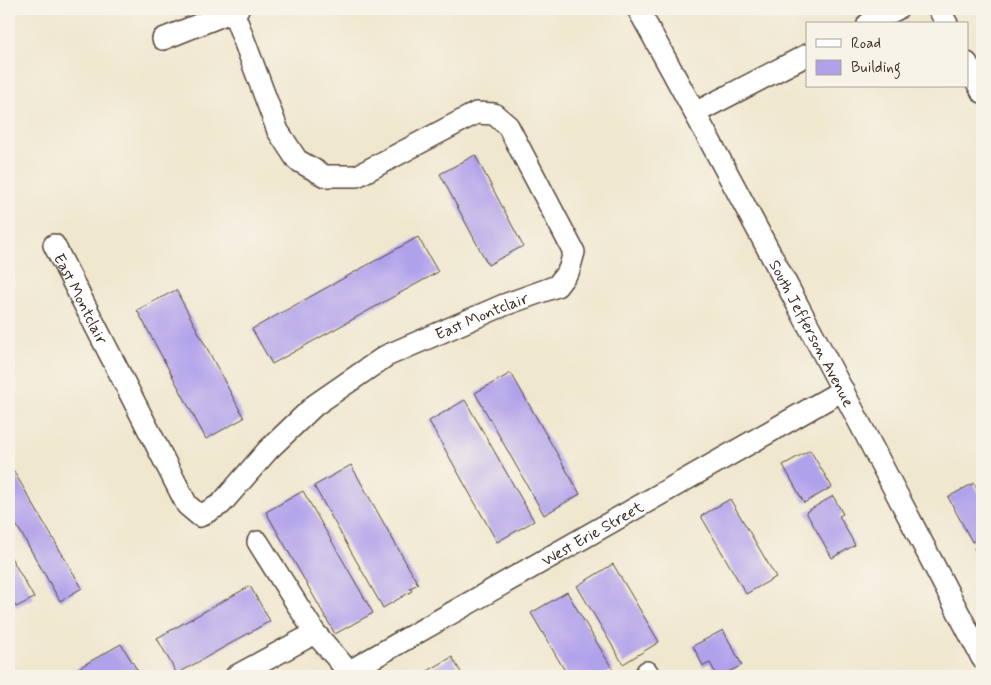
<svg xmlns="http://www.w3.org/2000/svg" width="991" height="685" font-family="Mynerve,sans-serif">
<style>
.building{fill:#b0a1eb}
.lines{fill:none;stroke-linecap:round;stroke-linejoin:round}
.minor-casing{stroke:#564639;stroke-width:24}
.minor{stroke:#fff;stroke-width:21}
.labels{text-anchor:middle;stroke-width:4;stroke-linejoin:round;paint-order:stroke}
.street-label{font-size:16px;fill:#3b2a1e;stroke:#f7f3e8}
</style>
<rect width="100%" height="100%" fill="#f7f3e8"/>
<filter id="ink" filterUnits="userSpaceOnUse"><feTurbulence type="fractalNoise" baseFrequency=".02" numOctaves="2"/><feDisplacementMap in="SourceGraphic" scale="10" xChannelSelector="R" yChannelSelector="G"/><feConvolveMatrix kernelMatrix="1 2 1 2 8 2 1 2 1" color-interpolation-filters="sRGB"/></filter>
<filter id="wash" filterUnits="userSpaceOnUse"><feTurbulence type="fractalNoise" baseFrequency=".0096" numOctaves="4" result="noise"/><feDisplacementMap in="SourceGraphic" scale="20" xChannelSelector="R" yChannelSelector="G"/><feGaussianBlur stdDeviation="1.12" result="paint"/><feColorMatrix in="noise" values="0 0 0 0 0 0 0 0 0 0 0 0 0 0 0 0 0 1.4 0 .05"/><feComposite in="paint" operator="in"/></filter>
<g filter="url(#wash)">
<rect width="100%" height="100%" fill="#f0e7cf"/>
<g id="blocks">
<path class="building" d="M475,155L523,246L488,265L440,174Z
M418,237L438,272L272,364L252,329Z
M176,290L244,418L206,439L137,310Z
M511,373L580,494L544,515L475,393Z
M465,400L534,521L497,542L429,421Z
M810,450L832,487L804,503L783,465Z
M9,463L82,588L60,601L9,512Z
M351,465L418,584L410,588L412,591L383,608L314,486Z
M974,483L982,499V536L972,542L948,497Z
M303,491L373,613L335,634L266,512Z
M833,496L843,514L839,516L855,545L832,558L806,512Z
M730,499L776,577L746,594L701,516Z
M982,543V563L974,548Z
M9,554L34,598L16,607L9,594Z
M613,564L659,642L623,664L577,586Z
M250,586L270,621L177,674L157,638Z
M567,592L613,670L602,676H578L576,673L568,676L531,613Z
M723,630L742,665L721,676H717L710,663L703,666L693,646Z
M121,644L141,676H67L66,675Z
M452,657L463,676H419Z"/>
</g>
</g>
<g filter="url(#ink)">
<use href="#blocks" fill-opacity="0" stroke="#564639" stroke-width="1"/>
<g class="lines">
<defs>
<g id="minor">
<path id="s1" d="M638,9C756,223 869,440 982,658"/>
<path d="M939,9L947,24"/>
<path d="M868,24L897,9"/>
<path d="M163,39L238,9"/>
<path d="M967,63L982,92"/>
<path d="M695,113L807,55"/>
<path id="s2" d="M54,245L187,505L200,516L221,504L268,450L315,405L386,356L504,305L557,286L569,270L574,252L508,126L494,114L476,113L357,176H325L297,160L278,131L233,11"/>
<path d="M258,542L315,633L349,672L351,676"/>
<path d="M647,672L649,676"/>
<path d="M236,676L315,633"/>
<path id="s3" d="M341,676L843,390"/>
</g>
</defs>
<use href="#minor" class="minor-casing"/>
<use href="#minor" class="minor"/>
</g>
</g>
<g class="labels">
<g class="street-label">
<text dy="6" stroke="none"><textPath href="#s2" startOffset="60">East Montclair</textPath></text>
<text dy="6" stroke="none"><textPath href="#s2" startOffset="660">East Montclair</textPath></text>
<text dy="6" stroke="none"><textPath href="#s1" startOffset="368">South Jefferson Avenue</textPath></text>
<text dy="6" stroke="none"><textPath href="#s3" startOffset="289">West Erie Street</textPath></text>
</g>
</g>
<rect width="991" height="685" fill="none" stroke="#f7f3e8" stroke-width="30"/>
<rect x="806" y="22" width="162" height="65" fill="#f7f3e8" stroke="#aca397"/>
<rect x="816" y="39" width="25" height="8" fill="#ffffff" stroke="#aca397"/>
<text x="851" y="48" font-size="15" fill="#3b2a1e">Road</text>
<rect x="816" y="60" width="25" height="15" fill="#b0a1eb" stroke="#aca397"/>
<text x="851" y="72" font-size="15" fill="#3b2a1e">Building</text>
</svg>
